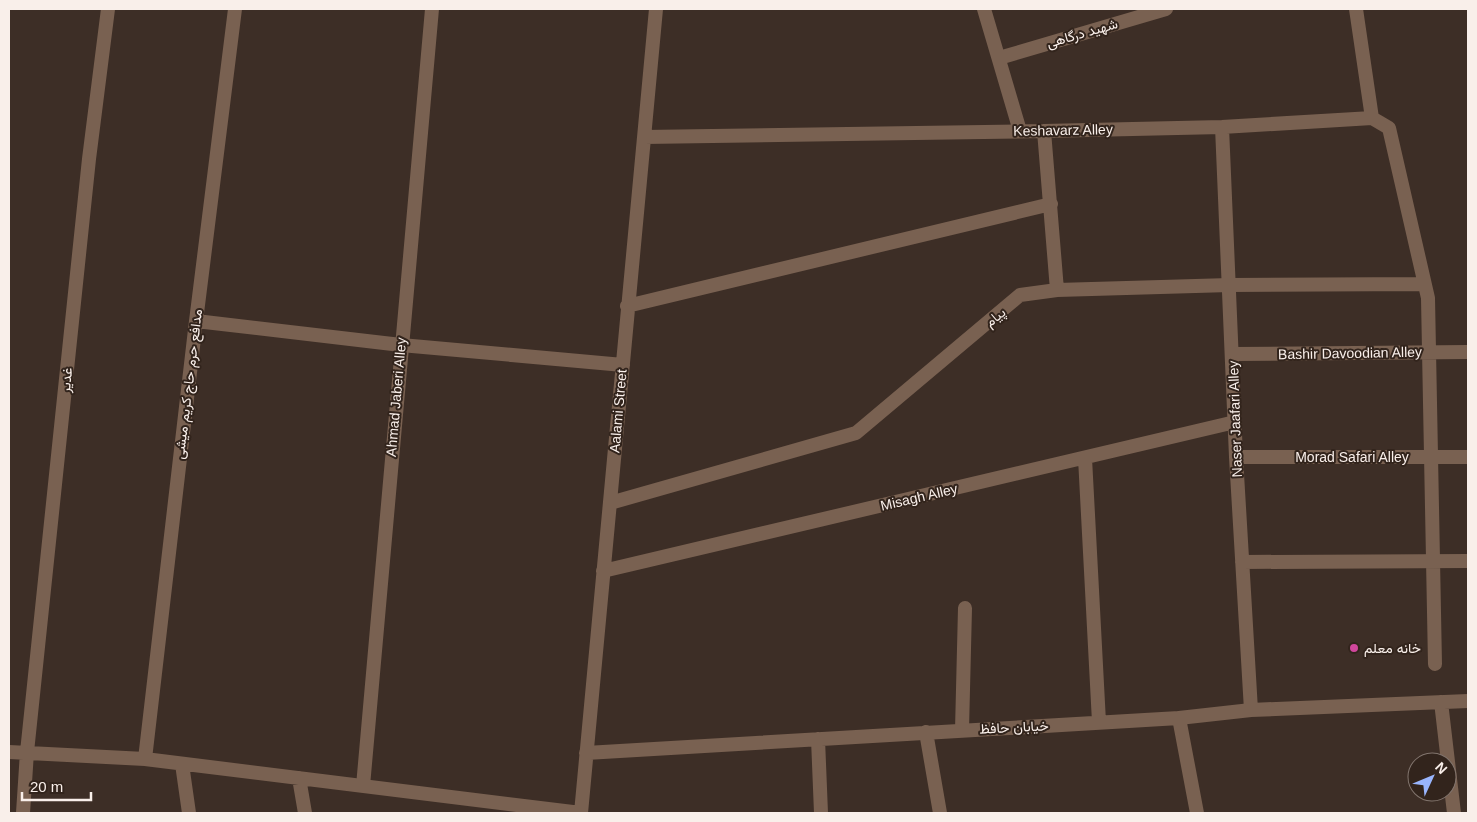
<svg xmlns="http://www.w3.org/2000/svg" width="1477" height="822" font-family="Helvetica,Vazirmatn,sans-serif">
<style>
.lines{fill:none;stroke-linecap:round;stroke-linejoin:round}
.minor{stroke:#796151;stroke-width:14}
.hotel-dot{fill:#d1479c;stroke:#32241c;stroke-width:2}
.labels{text-anchor:middle;stroke-width:4;stroke-linejoin:round;paint-order:stroke}
.street-label{font-size:14px;fill:#f9efea;stroke:#32241c}
.poi-label{font-size:14px;fill:#f9efea;stroke:#32241c;text-anchor:start}
</style>
<rect width="100%" height="100%" fill="#3d2e26"/>
<g class="lines">
<path class="minor" d="M984,9L1020,131
M999,58L1166,9
M1372,118L1389,128L1428,298L1435,664
M1222,127L1236,457L1251,710
M1044,131L1057,290
M644,137L1044,131L1222,127L1372,118L1356,9
M627,306L1051,204
M196,321L401,345L623,365
M1233,354L1468,352
M1236,457H1468
M1085,458L1099,722
M610,503L856,433L1020,295L1057,290L1230,285L1424,284
M1242,562L1468,561
M603,571L1235,422
M1441,702L1454,813
M1179,718L1197,813
M962,730L965,608
M926,732L940,813
M818,739L821,813
M9,752L145,759L581,813
M586,753L1179,718L1251,710L1468,701
M145,759L196,321L235,9
M182,764L189,813
M299,778L305,813
M363,786L432,9
M23,813L27,752L89,159L108,9
M581,813L656,9"/>
</g>
<circle class="hotel-dot" cx="1354" cy="648" r="5"/>
<g class="labels">
<g class="street-label">
<text transform="translate(1082 33) rotate(-16)" y="5">شهید درگاهی</text>
<text transform="translate(1063 130) rotate(-1)" y="5">Keshavarz Alley</text>
<text transform="translate(995 317) rotate(-40)" y="5">پیام</text>
<text transform="translate(1350 353) rotate(-1)" y="5">Bashir Davoodian Alley</text>
<text transform="translate(66 380) rotate(-84)" y="5">غدیر</text>
<text transform="translate(188 384) rotate(-83)" y="5">مدافع حرم حاج کریم میشی</text>
<text transform="translate(396 397) rotate(-85)" y="5">Ahmad Jaberi Alley</text>
<text transform="translate(618 411) rotate(-85)" y="5">Aalami Street</text>
<text transform="translate(1235 419) rotate(-92)" y="5">Naser Jaafari Alley</text>
<text x="1352" y="462">Morad Safari Alley</text>
<text transform="translate(919 497) rotate(-13)" y="5">Misagh Alley</text>
<text transform="translate(1014 727) rotate(-3)" y="5">خیابان حافظ</text>
</g>
<g class="poi-label">
<text x="1364" y="653">خانه معلم</text>
</g>
</g>
<rect width="1477" height="822" fill="none" stroke="#f9efea" stroke-width="20"/>
<g transform="translate(1432 777) rotate(46)"><circle r="24" fill="#32241c" stroke="#82756e"/>
<path d="M0-4L9 19L0 12L-9 19Z" fill="#99b5fd"/>
<text y="-8" font-size="14" font-weight="bold" text-anchor="middle" fill="#f9efea">N</text>
</g>
<path d="M22 792v8h69v-8" fill="none" stroke="#f9efea" stroke-width="2.5"/>
<text x="30" y="792" font-size="15" fill="#f9efea" stroke="#32241c" stroke-width="4" paint-order="stroke">20 m</text>
</svg>
